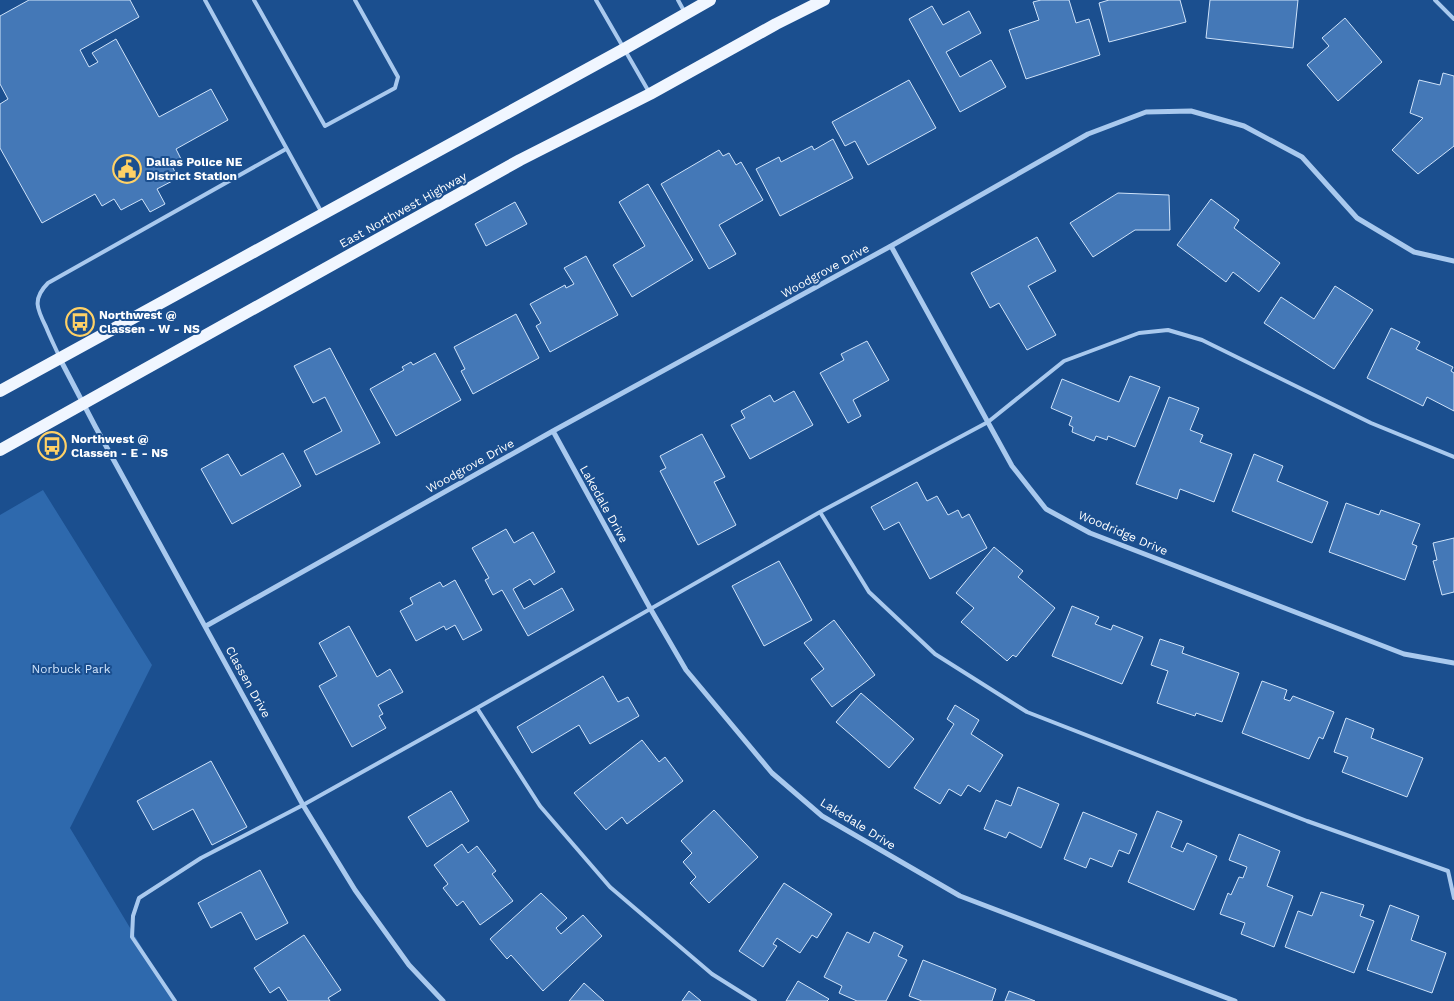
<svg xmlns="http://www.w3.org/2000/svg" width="1454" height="1001" font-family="'Work Sans',sans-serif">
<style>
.green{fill:#2e69ad}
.building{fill:#4478b7;stroke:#cfe3fa}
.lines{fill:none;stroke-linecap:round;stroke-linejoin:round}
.lane{stroke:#a9c9ee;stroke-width:4}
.street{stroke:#a9c9ee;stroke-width:5}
.primary{stroke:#f0f6ff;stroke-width:12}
.labels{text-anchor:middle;stroke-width:4;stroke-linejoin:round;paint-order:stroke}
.poi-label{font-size:12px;font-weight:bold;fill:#fff;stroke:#1b4f8f;text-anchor:start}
.street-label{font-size:12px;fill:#fff;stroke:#1b4f8f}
.park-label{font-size:12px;fill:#cfe3fa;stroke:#1b4f8f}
</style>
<rect width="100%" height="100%" fill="#1b4f8f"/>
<path class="green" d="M43,490L152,665L70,828L174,1001H0V515Z"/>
<path class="building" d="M29,0H130L139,17L80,50L89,67L98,62L92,53L116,39L159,117L211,89L228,120L176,149L182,161L172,166L178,178L157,189L165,204L150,212L142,199L121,210L114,199L102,206L95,194L42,223L0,148V104L8,99L0,84V16Z
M1041,0H1069L1076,23L1089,19L1100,55L1026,79L1009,30L1039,20L1033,2Z
M1109,0H1180L1186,22L1109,42L1099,3Z
M1210,0H1298L1293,48L1206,38Z
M932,6L943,25L969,11L981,33L946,52L960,77L991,60L1006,87L960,112L909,19Z
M1345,18L1382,62L1338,101L1307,65L1329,46L1322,38Z
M1443,73L1454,76V146L1418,174L1392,150L1423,118L1410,113L1419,80L1440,85Z
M909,80L936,128L868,165L855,141L845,146L832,122Z
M833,139L853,178L780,216L756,169L779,157L781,162L812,146L814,150Z
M719,150L723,156L729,153L736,165L741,162L763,200L719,225L736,254L709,269L661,184Z
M648,184L693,260L632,297L613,265L645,246L619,202Z
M1118,193L1169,195L1170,230H1135L1093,257L1070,223Z
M1211,199L1239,220L1234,228L1280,263L1259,292L1233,272L1226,282L1177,245Z
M515,202L527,224L486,246L475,224Z
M1037,237L1056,271L1028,286L1056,335L1027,350L999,303L990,308L971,273Z
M586,256L618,315L550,352L536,326L541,323L530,304L565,285L566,288L574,284L564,268Z
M1335,286L1373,310L1334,369L1264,323L1281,297L1314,319Z
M516,314L539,358L473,394L461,371L465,369L454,347Z
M1391,328L1420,342L1416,349L1453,367L1451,371L1454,373V411L1427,397L1423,406L1367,378Z
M867,341L889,380L853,400L861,416L848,423L820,373L844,360L841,354Z
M330,348L380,443L316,475L304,451L342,431L325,397L313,403L294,366Z
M435,353L461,400L396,436L370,389L404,370L402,367L411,362L413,365Z
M1130,376L1160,387L1135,447L1108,436L1107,440L1096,436L1094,441L1072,432L1073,427L1069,425L1072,417L1051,408L1062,379L1119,402Z
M794,391L813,425L750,459L731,425L745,418L741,411L770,395L774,402Z
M1169,397L1199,408L1190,430L1203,435L1200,442L1232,454L1214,502L1180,489L1177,499L1136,484Z
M702,434L725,477L714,482L736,525L698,545L660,471L666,468L660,456Z
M283,453L301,486L232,524L201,469L228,454L241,476Z
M1254,454L1283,466L1277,481L1328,502L1312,543L1232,511Z
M917,482L927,501L937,496L948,515L958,510L962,518L969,514L987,548L930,579L899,522L884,530L871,507Z
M1346,503L1379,515L1381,510L1420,524L1412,544L1417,546L1405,580L1329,552Z
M506,529L514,543L533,532L555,572L534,585L530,579L513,589L524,609L562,588L574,610L528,636L502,590L493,595L485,580L489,578L472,548Z
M1454,538V592L1442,595L1433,561L1437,560L1433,543Z
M994,547L1023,571L1018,577L1055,608L1016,657L1013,655L1007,661L961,622L974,608L956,593Z
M779,561L812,620L764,646L732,586Z
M455,580L482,630L463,640L455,625L446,630L444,626L416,641L400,611L413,604L410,598L440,582L443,587Z
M1072,606L1099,617L1095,624L1111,630L1113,625L1143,637L1122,684L1052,656Z
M834,620L875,675L832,707L811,679L824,669L804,643Z
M349,626L377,677L390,669L403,692L378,705L383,714L379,716L386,728L352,747L319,686L337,676L319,643Z
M1160,639L1184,647L1182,653L1239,673L1222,722L1196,713L1195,716L1157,703L1168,671L1151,665Z
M603,676L618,702L628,697L639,716L590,744L579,725L532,753L517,727Z
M1262,681L1287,690L1284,699L1290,701L1293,696L1334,712L1323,739L1319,737L1309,759L1242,733Z
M861,693L914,739L889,768L836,722Z
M955,705L979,720L971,734L1003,755L980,792L968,785L961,796L949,789L940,804L914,788L954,724L947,719Z
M1346,718L1374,729L1371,738L1423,758L1407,797L1342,772L1348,757L1334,752Z
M642,740L659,762L665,757L683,781L627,824L622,817L606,830L574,793Z
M211,761L247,827L212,845L193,809L153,830L137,801Z
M1018,787L1059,804L1041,848L1009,832L1006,838L984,829L996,800L1011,806Z
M451,791L469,821L427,847L408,817Z
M714,810L758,857L709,903L690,883L696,877L683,862L692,853L681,841Z
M1157,811L1182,821L1171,847L1183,852L1187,843L1217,856L1194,910L1128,882Z
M1083,812L1137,834L1129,854L1119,850L1112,867L1090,858L1086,868L1064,859Z
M1239,834L1280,851L1267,886L1293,896L1274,947L1241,934L1245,923L1220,914L1228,893L1231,895L1239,877L1243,878L1247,867L1229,860Z
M462,844L468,853L477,846L496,871L492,874L513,901L480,925L463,901L457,906L443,888L448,884L434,865Z
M260,870L288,923L256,940L241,912L211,928L198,903Z
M784,883L832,914L817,938L812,935L800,953L777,938L773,944L777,946L763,967L739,951Z
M1321,892L1364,905L1360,916L1374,921L1354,973L1285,947L1298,911L1312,916Z
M541,893L567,918L556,928L561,934L583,915L602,936L543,991L511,955L507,959L490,939Z
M1390,905L1419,916L1411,940L1446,953L1432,993L1367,970Z
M847,932L869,943L874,932L903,946L898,956L907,960L886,1001H857L839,993L842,986L824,977Z
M304,935L341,990L328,998L330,1001H288L279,987L270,993L254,968Z
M923,960L996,989L992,1001H922L909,996Z
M798,981L829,999L827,1001H786Z
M584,983L604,1001H569Z
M689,991L701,1001H682Z
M1009,991L1035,1001H1005Z"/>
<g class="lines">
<path class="lane" d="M205,0L322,213
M254,0L325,126L395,88L398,77L355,0
M596,0L649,92
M678,0L684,11
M1435,0L1454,19
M59,356C55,347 50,337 46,327C37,309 32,299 48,283L286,149
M820,512L869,592L935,654L1027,712L1307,821L1448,871L1454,898
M477,708L540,806L610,887L712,974L755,1001
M175,1001L132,937L133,916L139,898L201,858L303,805L477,708L820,512L988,422L1064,361L1139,333L1168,330L1202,340L1371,423L1454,457"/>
<path class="street" d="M891,246L1012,466L1046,509L1090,533L1404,654L1454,663
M60,359L95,426L303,805L355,890L409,965L443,1001
M553,431L650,608L686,670L772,773L822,816L960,896L1235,1001
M206,626L553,431L891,246L1088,134L1146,112L1191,111L1244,126L1302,157L1357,218L1414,252L1454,261"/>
<path class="primary" d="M0,391L624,49L710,0
M0,450L520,160L650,94L776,24L824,0"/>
</g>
<defs>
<symbol id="civic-ring" viewBox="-11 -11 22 22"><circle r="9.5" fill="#1b4f8f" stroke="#ffd166" stroke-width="1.5"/><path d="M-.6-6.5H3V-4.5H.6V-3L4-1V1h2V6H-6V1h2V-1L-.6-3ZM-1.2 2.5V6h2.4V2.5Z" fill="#ffd166"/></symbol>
<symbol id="bus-ring" viewBox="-11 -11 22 22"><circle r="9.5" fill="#1b4f8f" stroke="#ffd166" stroke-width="1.5"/><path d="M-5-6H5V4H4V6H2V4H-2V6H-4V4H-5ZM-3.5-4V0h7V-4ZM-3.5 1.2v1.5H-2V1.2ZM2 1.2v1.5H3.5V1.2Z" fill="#ffd166"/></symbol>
</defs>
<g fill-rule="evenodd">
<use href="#civic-ring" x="111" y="153" width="32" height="32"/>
<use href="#bus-ring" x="64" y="306" width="32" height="32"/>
<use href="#bus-ring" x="36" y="430" width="32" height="32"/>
</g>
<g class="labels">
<g class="poi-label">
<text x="146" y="166">Dallas Police NE<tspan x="146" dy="14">District Station</tspan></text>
<text x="99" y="319">Northwest @<tspan x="99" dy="14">Classen - W - NS</tspan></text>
<text x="71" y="443">Northwest @<tspan x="71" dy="14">Classen - E - NS</tspan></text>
</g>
<g class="street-label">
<text transform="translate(403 210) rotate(-29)" y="4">East Northwest Highway</text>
<text transform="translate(825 271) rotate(-29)" y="4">Woodgrove Drive</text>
<text transform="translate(470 466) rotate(-29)" y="4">Woodgrove Drive</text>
<text transform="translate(604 504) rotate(61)" y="4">Lakedale Drive</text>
<text transform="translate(1123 533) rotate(23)" y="4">Woodridge Drive</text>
<text transform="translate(248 682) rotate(61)" y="4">Classen Drive</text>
<text transform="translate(858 824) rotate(32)" y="4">Lakedale Drive</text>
</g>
<g class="park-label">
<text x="71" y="673">Norbuck Park</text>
</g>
</g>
</svg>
